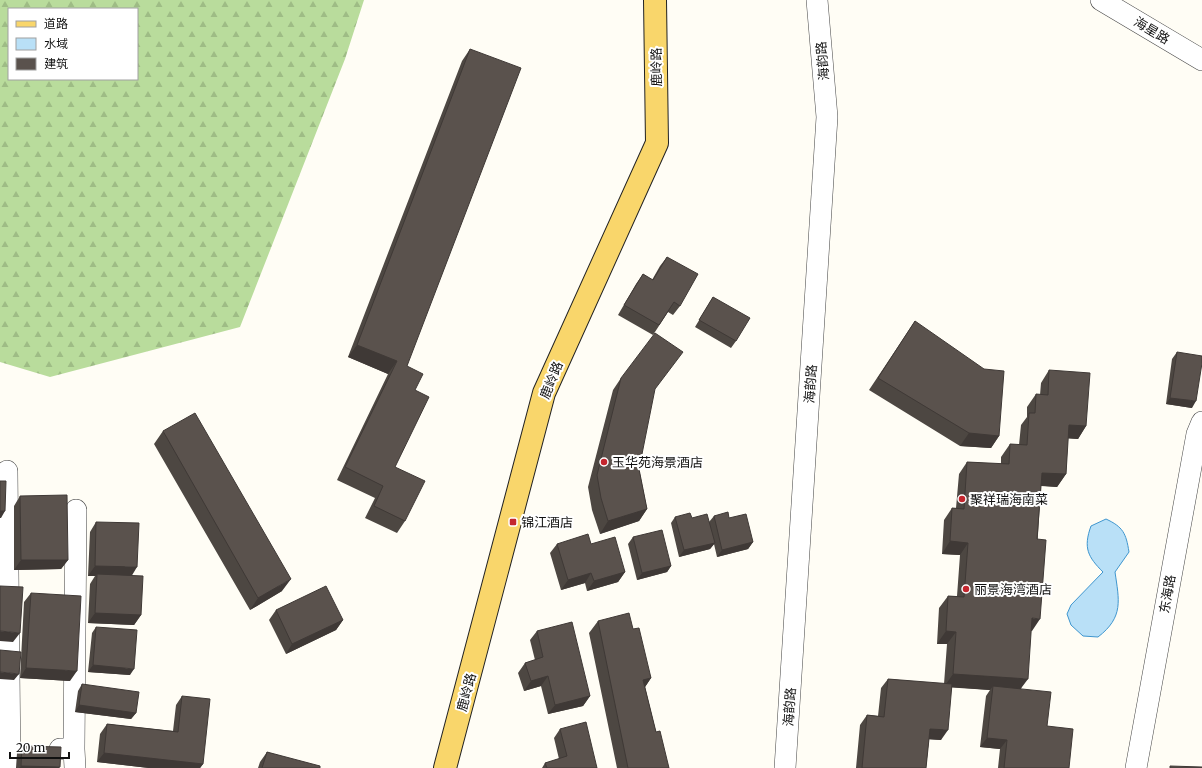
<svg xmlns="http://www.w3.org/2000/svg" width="1202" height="768" font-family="Merriweather,'Noto Sans SC',serif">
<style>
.forest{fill:url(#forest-firs);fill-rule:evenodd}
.water{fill:#b9e0f7;stroke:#3f96cf}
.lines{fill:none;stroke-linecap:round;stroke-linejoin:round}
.minor-casing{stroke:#444;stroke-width:22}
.major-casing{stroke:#222;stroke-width:24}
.minor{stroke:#fff;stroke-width:21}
.major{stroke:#f9d66b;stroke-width:22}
.wall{fill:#4d4742}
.shaded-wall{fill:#3f3936}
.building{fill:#5a524d;stroke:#3f3936}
.poi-dot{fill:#c4262e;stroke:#fff;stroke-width:1.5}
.labels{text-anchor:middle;stroke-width:4;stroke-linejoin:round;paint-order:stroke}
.street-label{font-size:13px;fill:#111;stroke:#fff}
.poi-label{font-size:13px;fill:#111;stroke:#fff;text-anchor:start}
</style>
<defs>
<pattern id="forest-firs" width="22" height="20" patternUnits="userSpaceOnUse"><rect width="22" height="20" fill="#b9dc9c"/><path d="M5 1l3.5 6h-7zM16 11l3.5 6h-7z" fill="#9ebc85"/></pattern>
</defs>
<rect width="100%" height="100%" fill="#fffdf5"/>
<path class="forest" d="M0,0H364L345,59L240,327L50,377L0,362ZM9,9H137V79H9Z"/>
<path class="water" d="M1106,519C1123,527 1126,533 1129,552L1115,572C1119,600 1124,617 1098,637L1083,636L1071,625L1067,614L1071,605L1103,572C1088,557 1083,548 1091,526Z"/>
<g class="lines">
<defs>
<path id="minor" d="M1101,0L1202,60
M7,471L10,768
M60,749H74L75,768
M74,749L76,510
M785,768L827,117L817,0
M1136,768L1197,434L1202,422"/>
<path id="major" d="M445,768L544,393L657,143L655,0"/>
</defs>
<use href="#minor" class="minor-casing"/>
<use href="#major" class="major-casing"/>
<use href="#minor" class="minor"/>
<use href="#major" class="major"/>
</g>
<path class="wall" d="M470,49L407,366L415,390L395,467L405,521L397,533L365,518L375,498L337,480L388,374L348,357L462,61Z
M667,257L680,306L673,315L668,312L653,335L618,315L636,284L643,274L652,280L660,266Z
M713,297L736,341L731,348L695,327Z
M915,321L999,436L991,448L960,446L869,390Z
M1177,352L1192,408L1166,404L1172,359Z
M1049,370L1086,426L1078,439L1068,438L1066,474L1057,487L1041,486L1032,631H1031L1021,689L1047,726L1069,768H998L1000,749L980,747L986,696L990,690L952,687L941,740L929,739L926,768H856L860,725L867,715L878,716L881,688L888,679L944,684L947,644H937L939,608L948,596H957L960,555L942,554L944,520L952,508H956L959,474L967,462L1001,464V457L1010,444L1019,445L1021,425L1027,417V407L1036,394L1040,395L1041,383Z
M621,378L647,509L639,521L600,534L592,510L588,487L613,390Z
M163,431L282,591L250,610L154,444Z
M20,496L68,560L61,569L14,570V506Z
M714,516L729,518L753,542L748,549L717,557L714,544L710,549L679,557L671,523L675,517L692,518L709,522Z
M96,522L131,576L141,615L134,625L88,623L90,584L95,576H88L90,532Z
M633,537L671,566L667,572L637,580L628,544Z
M557,544H591L625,572L618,582L587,591L585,583L561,590L550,553Z
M31,593L70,681L20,678L24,602Z
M276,610L343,620L336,630L286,654L269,620Z
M598,621L633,629L651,678L645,687L656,732L669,768H617L589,633Z
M96,627L130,675L88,672L92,633Z
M537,631L590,696L583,706L548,714L541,686L524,691L518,673L525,663L535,660L530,640Z
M82,684L136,713L131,719L75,712L78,691Z
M182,696L203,764L200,768H149L97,762L100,734L107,724L173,731L176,705Z
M560,729L597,768H542L545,763L559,759L554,738Z
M22,746L59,768H16L17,753Z
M267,752L320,768H258L260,762Z"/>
<path class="shaded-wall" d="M357,345L397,361L388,374L348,357Z
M1170,398L1196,401L1192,408L1166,404Z
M1069,425L1086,426L1078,439L1060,438Z
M969,433L999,436L991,448L960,446Z
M1042,473L1066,474L1057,487L1033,485Z
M647,509L639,521L600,534L608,521Z
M0,511H5L1,518H0Z
M950,541L968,543L960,555L942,554Z
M753,542L748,549L717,557L722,550Z
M715,543L710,549L679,557L684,550Z
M21,560H68L61,569L14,570Z
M95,566L137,567L131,577L97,574L95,576H88Z
M671,566L667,572L637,580L642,573Z
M625,572L618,582L587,591L594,581Z
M591,573L585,583L561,590L568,580Z
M291,579L282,591L250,610L258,598Z
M95,613L141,615L134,625L88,623Z
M1032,618L1040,619L1032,631L1023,630Z
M343,620L336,630L286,654L292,644Z
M0,631L20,633L13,642L0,641Z
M946,631L956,632L947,644H937Z
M93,665L134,669L130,675L88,672Z
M26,668L77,671L70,681L20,678Z
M0,672L19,674L14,680L0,679Z
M953,674L1028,679L1019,691L993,686L990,690L944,687Z
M548,676L541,686L524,691L531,681Z
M651,678L643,690V680Z
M590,696L583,706L548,714L555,705Z
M79,705L136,713L131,719L75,712Z
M930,729L948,730L941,740L923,739Z
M987,738L1007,740L1000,749L980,747Z
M104,753L203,764L200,768H149L97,762Z
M21,766L60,767L59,768H19Z"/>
<path class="building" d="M470,49L521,68L407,366L423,374L415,390L429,397L395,467L425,481L405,521L374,506L383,486L345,467L397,361L357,345Z
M667,257L698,274L680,306L674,302L659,325L624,305L643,274L653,280Z
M713,297L750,318L736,341L699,320Z
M915,321L984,369L1004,371L999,436L969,433L878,378Z
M655,333L683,352L655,389L639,469L647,509L608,521L601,498L597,475L621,378Z
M1177,352L1202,356V363L1196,401L1170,398Z
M1049,370L1090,373L1086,426L1069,425L1066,474L1042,473L1037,539L1046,540L1040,619L1032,618L1028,679L953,674L956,632L946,631L948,596L964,597L968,543L950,541L952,508L964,509L967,462L1009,464L1010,444L1027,445L1029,413H1035L1036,394L1048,395Z
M195,413L291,579L258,598L163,431Z
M0,481H6L5,511H0Z
M67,495L68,560H21L20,496Z
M728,512L729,518L746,514L753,542L722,550L714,516Z
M690,513L692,518L707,514L715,543L684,550L675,517Z
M96,522L139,523L137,567L95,566Z
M662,530L671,566L642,573L633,537Z
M588,534L591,544L615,537L625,572L594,581L591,573L568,580L557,544Z
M97,574L143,576L141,615L95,613Z
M0,586L23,587L20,633L0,631Z
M326,586L343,620L292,644L276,610Z
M31,593L81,596L77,671L26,668Z
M629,613L633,629L639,628L651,678L643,680L656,732L660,731L669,768H628L598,621Z
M572,622L590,696L555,705L548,676L531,681L525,663L543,657L537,631Z
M96,627L137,630L134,669L93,665Z
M0,650L21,652L19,674L0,672Z
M888,679L952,684L948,730L930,729L926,768H862L867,715L884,717Z
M82,684L139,692L136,713L79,705Z
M993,686L1051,692L1047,726L1073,729L1069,768H1004L1007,740L987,738Z
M182,696L210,699L203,764L104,753L107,724L178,732Z
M586,722L597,768H547L545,763L567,756L560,729Z
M22,746L61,747L60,767L21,766Z
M267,752L320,766V768H262Z
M1170,766L1202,767V768H1170Z"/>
<g class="poi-dot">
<circle cx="604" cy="462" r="4"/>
<circle cx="962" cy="499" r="4"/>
<rect x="509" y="518" width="8" height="8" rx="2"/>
<circle cx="966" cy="589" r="4"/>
</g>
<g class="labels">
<g class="street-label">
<text transform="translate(1152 30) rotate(31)" y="5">海星路</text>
<text transform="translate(822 61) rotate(-95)" y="5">海韵路</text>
<text transform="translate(656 67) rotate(-91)" y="5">鹿岭路</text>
<text transform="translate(551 380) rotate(-68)" y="5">鹿岭路</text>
<text transform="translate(810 384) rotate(-86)" y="5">海韵路</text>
<text transform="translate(1167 594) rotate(-80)" y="5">东海路</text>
<text transform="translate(466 692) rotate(-75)" y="5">鹿岭路</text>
<text transform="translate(789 707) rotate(-86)" y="5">海韵路</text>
</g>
<g class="poi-label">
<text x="612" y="467">玉华苑海景酒店</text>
<text x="970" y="504">聚祥瑞海南菜</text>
<text x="521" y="527">锦江酒店</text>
<text x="974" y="594">丽景海湾酒店</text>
</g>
</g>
<rect x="8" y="8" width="130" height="72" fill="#ffffff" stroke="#a0a0a0"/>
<rect x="16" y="21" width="20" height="6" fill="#f9d66b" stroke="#a0a0a0"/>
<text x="44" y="28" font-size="12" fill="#111111">道路</text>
<rect x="16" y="38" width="20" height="12" fill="#b9e0f7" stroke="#a0a0a0"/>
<text x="44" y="48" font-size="12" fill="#111111">水域</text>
<rect x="16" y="58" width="20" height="12" fill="#5a524d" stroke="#a0a0a0"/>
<text x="44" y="68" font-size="12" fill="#111111">建筑</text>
<path d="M10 752v6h59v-6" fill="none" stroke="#111111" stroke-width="2"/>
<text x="16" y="752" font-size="12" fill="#111111" stroke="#ffffff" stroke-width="3" paint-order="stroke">20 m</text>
</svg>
